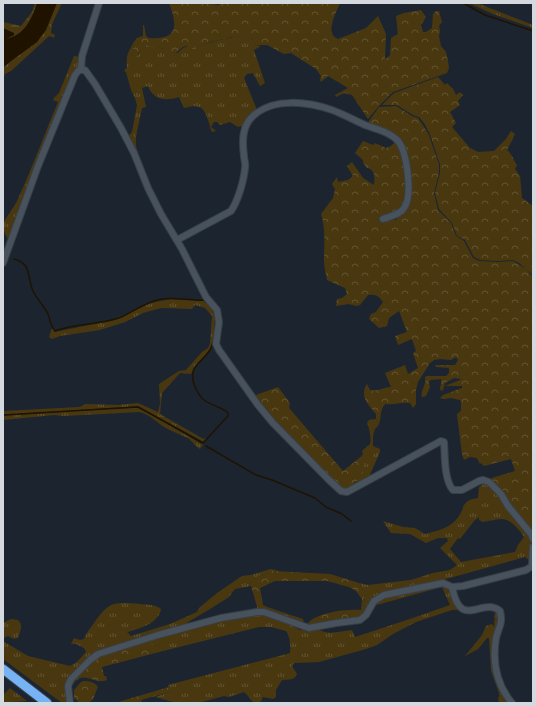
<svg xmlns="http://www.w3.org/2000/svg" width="536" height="706" font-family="'Public Sans',sans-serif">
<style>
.grass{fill:url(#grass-tufts);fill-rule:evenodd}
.forest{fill:url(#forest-crowns)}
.wetland{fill:url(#wetland-marsh)}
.water{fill:#1f1300}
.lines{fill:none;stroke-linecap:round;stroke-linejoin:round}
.stream{stroke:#1f1300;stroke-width:1.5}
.minor-casing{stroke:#383f47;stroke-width:8}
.highway-casing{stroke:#383f47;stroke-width:11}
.minor{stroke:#48525d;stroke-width:6}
.highway{stroke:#76b2f4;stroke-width:9}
</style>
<defs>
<pattern id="grass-tufts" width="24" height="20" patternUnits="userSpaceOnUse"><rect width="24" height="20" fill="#49380f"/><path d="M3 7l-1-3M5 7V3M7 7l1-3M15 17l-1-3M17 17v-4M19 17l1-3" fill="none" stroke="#625432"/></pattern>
<pattern id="forest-crowns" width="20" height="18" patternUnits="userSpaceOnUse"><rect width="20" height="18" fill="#49380f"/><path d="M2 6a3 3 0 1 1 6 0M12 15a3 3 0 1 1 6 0" fill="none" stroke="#625432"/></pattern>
<pattern id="wetland-marsh" width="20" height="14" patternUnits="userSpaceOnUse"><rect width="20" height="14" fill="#49380f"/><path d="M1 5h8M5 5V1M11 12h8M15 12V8" fill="none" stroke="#625432"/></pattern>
</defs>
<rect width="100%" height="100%" fill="#1c252f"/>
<path class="grass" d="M57,3H62L52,24L51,33L55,35L54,38L50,36L48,37L11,71L5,74L3,78V68L14,58L37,42L50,19Z
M469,3H477L533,25V28L493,14Z
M246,35L250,36L256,45L261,46L254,50L265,83L260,86L253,73L247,74L244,78L257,110L243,128L241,126L238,127L230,122L220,125L217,122H214L211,127L216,131L212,132C210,129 210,126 209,123C204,106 200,104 184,108L179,97C166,101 154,101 148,86L142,88L146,107L142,108L136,136V146L140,160L127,138L132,132L137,105L135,98L131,90L126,72L124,71L127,67C126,54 128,54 133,43L134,45L131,57L138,55L142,47L146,45L158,47L164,49L178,53C184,46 187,46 195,49C211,40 228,38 246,35Z
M74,56L80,57L79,67L9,241C7,237 2,229 3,225C4,219 14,208 17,201C32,169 44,135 58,102L53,100L54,98L59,93Z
M171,299L204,301L211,308L213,312L215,319L214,336L211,349L194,367L191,374L180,373L162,393L160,414L200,437L204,439L207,438L204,442L138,406L3,415V411L80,407L85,404L118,405L138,403L158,412L160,404L159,384L179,371L186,370L202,352L208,348L210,344L212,316L205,308L195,305L192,309L161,308L143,313L125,322L100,330L60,336L52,339L49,337L52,328L55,332L114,320L151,303Z
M134,407L138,408L148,412L203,445L200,449C195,446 193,442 189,439C181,434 173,432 166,428C157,423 150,414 139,412L64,416L54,415L3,420V416Z
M376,419L378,426C372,430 373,439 373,446L380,449V452L368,479L349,490L352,485L357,482L364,458L362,451C364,449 368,446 370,444C372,440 369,427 367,423L369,420Z
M485,483L492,485L529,534L531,541V561L525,557L446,579L443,582L386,593L366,611C365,601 365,591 359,583L368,585L411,580L433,573L450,570L457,565L440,548L448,541L447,538H438L426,543L410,534L391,533L383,521L403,527L415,528L425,534C436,531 448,529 456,520C466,509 460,500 478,498L479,487ZM479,517V520L483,522C489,521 496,519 502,519C511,519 520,531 524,537L518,545L515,552L461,562L450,549L458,538L460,539L474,521Z
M271,569L279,571C268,572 258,575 250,582L251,586L235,589L229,597L210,609L188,622L184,626L159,633L68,678L66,685L67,703H62L3,659V641L28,656L70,666L77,662L86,652L84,648L76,644H71L74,638L80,640L84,639C86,633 90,629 94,623C110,601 113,602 140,604C147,605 155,604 161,609C159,623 139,629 127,632L131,636L170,624L197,612L199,608L217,593L242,576L251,575Z
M437,585L449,587L459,610H452L416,622L393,634L377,645L366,649L319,662L294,663L292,666L297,674C294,681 289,679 282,680L276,690V697L273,699L263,697L260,703C249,703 251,697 244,692L229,697L224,696L198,703L173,702L155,697L170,692L168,685L287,654L290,653C291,647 290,636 286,631L271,627H259L163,651L162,648L151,644V639L202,625L244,616L263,614L281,620L300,630H305L318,629C327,636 341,631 352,630L355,637L410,619L450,605L442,587L373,606L380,599Z
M495,610L500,615L494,664L509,703H499L498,698L500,696L491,671L489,638H487L478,649L465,656L482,635L486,626L492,624L494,627Z
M11,619L18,620C24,626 20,631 18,638L14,639L8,636L3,638V623Z
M10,688L27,701L3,703V695Z"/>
<path class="forest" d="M169,3H209L217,5L225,3H340C336,13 324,34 338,39L366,28L378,16L386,34L385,58H387L390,55L391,38L398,34L396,16L404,13L421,10L426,17L421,25L423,32H426L432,28L433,14L436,11H439L442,22L439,26L440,31L439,36L441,46L446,52L448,61L449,68L447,73L393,92L378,107L368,119L352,95L344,93L336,97L335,95L348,88L328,76L321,82L320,80L321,76L316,69L291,53L284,54L267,45H256L250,36L232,37L210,42L195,49H189L187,46L183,47L174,54C167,52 160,44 152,48L146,45C139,49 138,57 132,61L131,57L134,45L133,43L137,38L143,36V25H144L146,36L149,38C178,40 178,26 169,3Z
M438,77L445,85L447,83L454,90V91L456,95L460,92L463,95L458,101L460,105L450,112L456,123L452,127L470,148L478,152L494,151L506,139L511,131L515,134L507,150C512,154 513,160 517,165L515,169L520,176L522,198L533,206V275L519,263L513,260L498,261L480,260L474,257L465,240L457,236L452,223L439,209L435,193L440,173V164L429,132L424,123L419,117L413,115L397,105H382L394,93Z
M396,106L412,116L418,118L428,133L439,164V173L434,193L438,210L451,223L456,236L464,241L473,258L479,261L498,262L513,261L526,269L533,277V535L496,486L490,481L492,478L515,471L511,459L484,466L481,463L480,464L477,458L470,457L464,460L462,454L457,414L461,411V402L460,400L451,398L443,399L440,398L443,395L462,388V386H445L460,380L461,379L454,378L445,383L443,390L441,391L440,388L441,384V379L430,380L429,383L430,387L426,396L422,397C420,390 427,385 425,377L427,376H446L449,373V368L436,367L435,365H455L458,360L456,357L451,360L440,359L434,360L430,363L418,382L416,390V404L413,408L410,403C401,402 394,405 385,404C379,411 382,419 378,426L376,419V414C368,404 359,397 367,384L370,390C378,392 384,387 391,387L385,373L405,365L408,374L418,368L413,353L416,351L412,339L398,345L395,336L407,332L399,311L389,318L387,326L379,328L369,319L371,314L376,312L383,302C379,296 376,294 368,295L360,305L357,306L348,304L336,306L337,299L342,298L347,294L345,288L327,280C326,274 324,267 324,261C324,246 326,229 321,214L333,198L335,189L332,184L337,177L338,182L348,180L353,176L347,166L352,162L363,178L374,185C375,178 375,169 367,168L363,163V160L355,153L363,141L373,145L375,143L386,148L391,146L396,141C398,143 400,146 402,148C407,160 412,199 402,209C397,214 389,215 383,218L384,220L391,218L396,220L399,216V214L406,208C413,193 410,151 397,139C390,131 377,128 367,124L379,107Z
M278,387L290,403L289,408L343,471L363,455L365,459L362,477L352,485L349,490L341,489L274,423L253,396Z
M272,571L330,574L359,583L362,588L364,593L366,611L364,614L358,618L309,627L308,623C319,612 347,609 361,610L362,599L356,591L349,587L327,581H275L260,588L263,605L267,607L303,619L304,625L258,610L250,582L256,577Z
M151,639L152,644L162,648L163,651L102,667L104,676H106L107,680C92,686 83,666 70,689L71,681L100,655Z
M83,681C89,681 95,682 98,687C92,699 96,703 80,703L74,698V690L80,683Z
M169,687L170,692L141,700L142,703H115Z"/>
<path class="wetland" d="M35,3H37C32,20 24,36 5,39L14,35L3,28V22L21,26L32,12Z"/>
<path class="water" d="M37,3H57L46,30L37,42L3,67V28L14,33V35L6,39C24,36 32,19 37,3Z"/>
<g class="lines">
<path class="stream" d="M463,3L485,15L533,31
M14,259C32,263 27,278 33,291C37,299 44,306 48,314C50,320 51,327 55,331C74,323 99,325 119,318C133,312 145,302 161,299C176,297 190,301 204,300L206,302
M215,328L216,320
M3,415L138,407L203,443L228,416V413C222,407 212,406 204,400C200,397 197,391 195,387C185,362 209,362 213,342
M206,446L256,475L272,480L315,498L326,507L342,514L351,521"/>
<defs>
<path id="minor" d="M81,69L82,56L99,3
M177,240L231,211C238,201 244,180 245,168C246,164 244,159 244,156C242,141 242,126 253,116C274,97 308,102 332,110C343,114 354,120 365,125C376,129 390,132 398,141C407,152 413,196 404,208C400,215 390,216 383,219
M3,263L38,166L75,75L79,70H85L95,84L121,128L134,153L148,188L161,214L182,249L206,297L217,310L219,322L216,344L219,350L258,405L273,423L328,479L341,491L347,492L441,441L444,442C445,456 444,480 453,490H462L479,481L483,480L489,482L501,494L508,506L531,534L533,539
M452,587C461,632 482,596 500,611C503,624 499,626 496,638C492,663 496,684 512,703
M70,703L68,686L71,679L90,660L98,654L158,635L221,618L257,612H264L309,628L336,623L360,620L366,615L374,601L384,595L443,583L452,587L463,586L526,570L532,566L533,547"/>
<path id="highway" d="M3,669L47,703"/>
</defs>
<use href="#minor" class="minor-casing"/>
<use href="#highway" class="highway-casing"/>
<use href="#minor" class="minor"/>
<use href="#highway" class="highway"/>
</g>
<rect width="536" height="706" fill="none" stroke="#d3d9df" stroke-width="8"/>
</svg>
